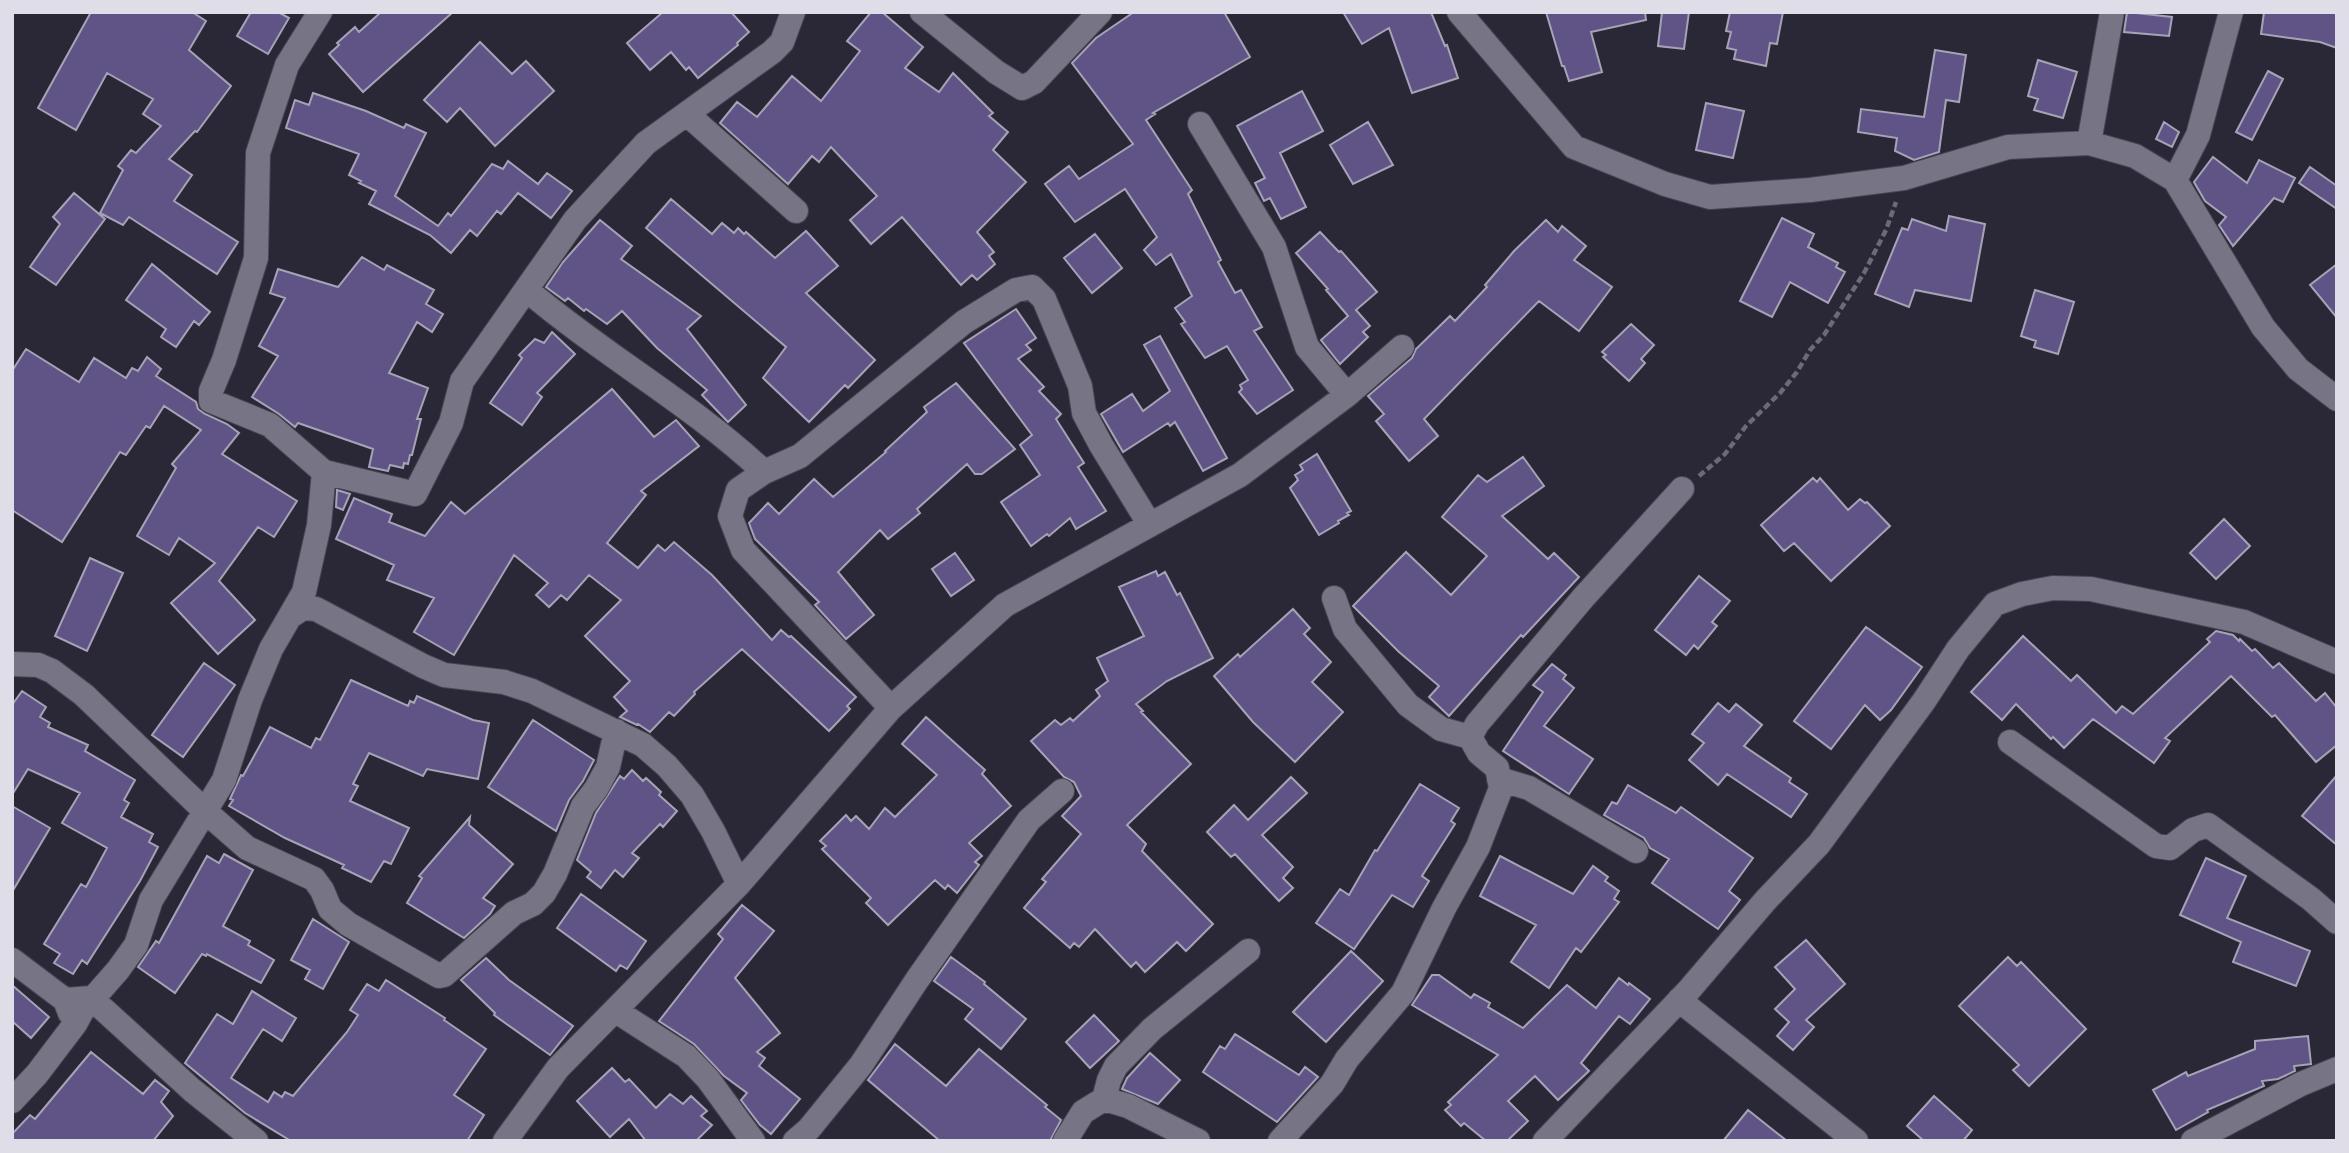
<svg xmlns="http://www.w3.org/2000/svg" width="2349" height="1153" font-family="Overpass,sans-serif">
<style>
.building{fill:#605487;stroke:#a6a3b6;stroke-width:2}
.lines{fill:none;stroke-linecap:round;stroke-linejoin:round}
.minor-casing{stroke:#484552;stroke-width:26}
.path{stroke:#6d6a78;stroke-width:4.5;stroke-dasharray:7 3.5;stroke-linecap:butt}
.minor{stroke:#777485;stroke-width:24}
</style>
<rect width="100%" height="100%" fill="#2a2736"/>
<path class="building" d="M91,12H192L206,21L189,50L231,86L197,132L195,131L169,159L192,175L174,201L238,242L217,274L129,217L123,225L100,213L123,170L118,166L131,150L136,153L161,126L143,114L153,99L107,73L76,130L38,108Z
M251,12H278L289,18L268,54L237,36Z
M381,12H453L363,92L329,54L339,45L337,43L355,27L359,32Z
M663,12H731L749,32L737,43L738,45L698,78L689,67L686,70L671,52L650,70L627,43Z
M871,12H882L923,47L905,68L939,92L953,73L993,113L989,116L1008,132L993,150L1026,182L977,232L994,252L989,256L995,264L977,280L972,275L961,285L902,217L871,244L850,220L877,196L831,147L819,162L812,156L788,184L720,123L737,102L757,117L792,76L821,101L860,51L847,41Z
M1134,12H1224L1250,57L1153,113L1155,114L1146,120L1192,190L1188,194L1221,260L1218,262L1235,293L1241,290L1262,327L1254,331L1293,390L1257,414L1239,392L1242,389L1240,385L1248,380L1227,346L1205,358L1181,324L1185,322L1175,308L1192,296L1171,254L1156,265L1144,250L1157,237L1125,189L1075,222L1045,184L1069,166L1079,179L1133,144L1072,63L1096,38Z
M1343,12H1431L1445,46L1447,45L1458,78L1412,93L1389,28L1362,44Z
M1546,12H1645L1646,20L1591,32L1602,72L1569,81L1564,66H1562Z
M1662,12H1689L1684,49L1658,46Z
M1730,12H1783L1777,44L1770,43L1766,66L1734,59L1736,50L1727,48L1731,32L1726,31Z
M2127,12L2172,17L2169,36L2124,32Z
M2264,12H2337V48L2320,42L2261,34Z
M480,42L512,74L526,61L554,91L495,146L460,108L447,122L424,100Z
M1935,50L1966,55L1959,102L1946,100L1939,152L1914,160L1895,151L1897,138L1858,132L1861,109L1924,117Z
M2038,60L2077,72L2063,118L2034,110L2038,99L2028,96Z
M2268,71L2283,79L2252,140L2236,132Z
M1302,91L1323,131L1280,153L1306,207L1281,219L1270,198L1264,201L1255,183L1265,178L1237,126Z
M313,93L366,111L404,128L406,124L426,133L395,196L438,226L448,213L451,216L492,164L503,169L508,161L538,184L547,173L572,191L551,218L518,193L501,214L497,211L477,236L470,230L451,253L430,235L369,204L376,191L359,183L361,181L349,175L359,154L286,128L295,100L309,105Z
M1706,103L1744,111L1733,158L1696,150Z
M1368,122L1393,165L1353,184L1330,145Z
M2164,122L2179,132L2172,147L2156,139Z
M2213,157L2247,183L2259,160L2295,178L2283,202L2274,198L2233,246L2219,225L2226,217L2205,201L2194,182Z
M2310,167L2337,186V209L2299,183Z
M74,193L105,219L56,285L30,267L60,224L53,217Z
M671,199L712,234L722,223L734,233L738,228L744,234L746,232L775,258L806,231L838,266L806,293L875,360L848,388L845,385L809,422L763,378L786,347L646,228Z
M1949,216L1985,224L1971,301L1915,290L1909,307L1875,294L1902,228L1908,230L1912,219L1946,231Z
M1782,218L1814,234L1808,247L1838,263L1836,267L1845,272L1828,303L1790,282L1772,317L1740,301Z
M600,220L632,246L621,259L701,316L687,329L746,405L728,422L702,395L707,390L657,348L622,311L607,324L586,309L584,311L568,298L565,301L546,287L563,262Z
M1546,220L1558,232L1562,226L1586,246L1574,260L1612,287L1579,331L1539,301L1424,419L1438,436L1409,461L1376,421L1384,414L1368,396L1412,358L1416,349L1450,316L1455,321L1487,287L1485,285L1514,251Z
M1320,232L1339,252L1341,251L1377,292L1356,310L1370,326L1363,332L1368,337L1340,364L1321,340L1348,316L1326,290L1328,289L1296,253Z
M1095,234L1122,268L1092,293L1064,258Z
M362,257L384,270L387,265L434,290L426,304L443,314L432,332L417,322L389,373L428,388L417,419H421L412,455H410L408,464L404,463L403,468L390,465L388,471L369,467L373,449L298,423L295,427L279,414L252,397L278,356L259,346L285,298L270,293L278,269L338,287Z
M152,264L210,312L199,325L194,321L176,347L161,337L166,329L126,300Z
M2337,264V318L2310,285Z
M2035,290L2074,302L2058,354L2034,347L2036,341L2021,336Z
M1016,309L1036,338L1026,345L1031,350L1018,359L1044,387L1039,391L1061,414L1056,419L1084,463L1078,467L1106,511L1076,529L1070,518L1049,536L1047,534L1031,546L1001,502L1040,475L1020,445L1032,435L964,343Z
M1631,324L1654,345L1641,359L1645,363L1629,381L1603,357L1606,355L1602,352Z
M552,332L575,354L537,393L542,397L522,425L490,403L522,358L519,355L535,339L544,343Z
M1160,336L1227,458L1203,471L1175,422L1170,426L1168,423L1123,452L1101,414L1132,394L1143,411L1170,391L1144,345Z
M26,349L79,382L94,358L126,378L132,368L138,371L147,357L161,369L156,376L196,402L198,409L205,414L227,424L239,433L222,454L297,501L274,537L258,527L219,581L255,620L218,654L171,603L215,563L179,538L169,555L137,536L176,468L172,464L201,430L164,406L150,428L146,426L126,455L120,452L62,542L12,510V371Z
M956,383L1015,449L982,474H975L967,464L917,509L920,513L888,539L880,530L838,572L874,615L846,639L815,605L819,602L755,539L749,523L768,503L779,514L814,479L833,497L886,452L885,451L927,412L924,407Z
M612,389L654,437L676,420L699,446L641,491L646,495L607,543L638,568L658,545L665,551L674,542L712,575L772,640L781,630L789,637L791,636L856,697L847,706L850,709L829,731L742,649L694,692L695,694L674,716L669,712L650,732L638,724L637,725L620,717L627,711L614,697L630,681L585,636L621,600L589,575L567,600L561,595L549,607L536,595L548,583L514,555L454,655L414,632L434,598L387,580L394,565L336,539L354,498L392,514L389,522L425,536L451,502L465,514Z
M1317,454L1351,511L1347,513L1349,515L1338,521L1339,523L1319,535L1290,488L1298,480L1295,475L1303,470L1300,465Z
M1523,457L1544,486L1502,516L1548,559L1554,553L1579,577L1523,637L1521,635L1449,716L1429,697L1439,686L1399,652L1353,606L1406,552L1451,595L1487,556L1442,517L1478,475L1487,482Z
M1813,478L1817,482L1820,478L1848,510L1860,499L1865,503L1867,502L1890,526L1831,581L1794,543L1784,551L1761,525Z
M337,490L350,494L343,510L336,507Z
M2224,519L2250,546L2216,579L2190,553Z
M955,553L974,580L951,596L932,569Z
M90,558L123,573L87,651L55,636Z
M1156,571L1158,576L1165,572L1177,595L1180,593L1213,658L1167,681L1136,704L1143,711L1141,712L1191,764L1127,825L1146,844L1142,851L1213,924L1186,951L1177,942L1145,972L1136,962L1131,967L1095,929L1079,947L1074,943L1070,948L1024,908L1046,882L1042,879L1081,834L1062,816L1081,796L1074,782L1064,777L1031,741L1055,720L1061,725L1070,718L1073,721L1100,696L1096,690L1108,681L1097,658L1144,636L1119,587Z
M1699,576L1730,601L1712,622L1717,626L1698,649L1694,645L1686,655L1655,630Z
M1293,609L1310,628L1304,634L1331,662L1312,682L1343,712L1295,762L1253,722L1214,676L1238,654L1240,657Z
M1866,627L1922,667L1891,710L1880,720L1865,705L1831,749L1794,721Z
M2216,631L2233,635L2239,641L2240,639L2252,651L2255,649L2273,668L2279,663L2316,701L2325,693L2337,708V745L2316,762L2275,715L2272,717L2231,676L2165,738L2170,741L2154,763L2093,719L2064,748L2053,737L2051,739L2016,704L2002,720L1971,692L2023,636L2071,681L2077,675L2116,713L2122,706L2133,714L2210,642L2207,639Z
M204,663L235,685L183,757L152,735Z
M1552,664L1566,675L1563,679L1574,688L1544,726L1593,759L1569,794L1503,751L1543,692L1533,685Z
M351,680L408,706L410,701L414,703L417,696L473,720L489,723L478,779L427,769L423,776L369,753L353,784L358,786L350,801L409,828L391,864L384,861L371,882L342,868L344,865L285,838L229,806L233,800L230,799L241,775L243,776L270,727L311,748L316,738L320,740Z
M22,691L46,707L40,717L50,723L48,727L88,745L85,751L135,780L124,800L129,803L121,817L153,834L149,842L158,847L140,881L87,964L82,960L73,974L54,963L60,954L44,944L81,884L86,887L107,848L62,823L80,793L28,769L12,795V705Z
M1718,703L1729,712L1736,704L1762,725L1744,746L1791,778L1789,782L1807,794L1791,817L1727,774L1718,785L1689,760L1704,743L1692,734Z
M926,717L985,770L982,774L1011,806L969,843L982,856L975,862L979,865L957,893L948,885L945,889L935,880L888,925L866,903L871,898L822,849L826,846L820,841L846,815L851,821L856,816L869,829L885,808L895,817L937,775L902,744Z
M533,720L594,760L583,781L569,800L556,831L488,787Z
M632,770L643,781L646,778L661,792L659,795L677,811L663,827L660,824L632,853L639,858L623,877L615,870L601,888L587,877L591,872L577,860L596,813L620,776L624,779Z
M2337,775V845L2302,816Z
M1291,777L1307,793L1262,835L1293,867L1283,878L1293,888L1279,901L1235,854L1231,857L1207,832L1234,805L1248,820Z
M1420,784L1459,808L1451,821L1455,824L1422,876L1429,881L1413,907L1392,895L1354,949L1316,923L1340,889L1349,895L1375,850L1377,851Z
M1628,785L1676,813L1681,807L1753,858L1729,891L1740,900L1718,929L1652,883L1669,859L1650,848L1644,838L1604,815L1612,802L1617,804Z
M12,806L50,828L12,892Z
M470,817L469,825L513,864L483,898L495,906L490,914L464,938L407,903L422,878L419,876Z
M224,854L253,870L223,926L250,941L248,945L274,960L261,983L207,954L206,956L202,954L175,993L138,967L156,941L159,943L207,856L219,863Z
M1500,856L1573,894L1593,866L1608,877L1605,881L1619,891L1614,899L1619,902L1581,952L1576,948L1549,988L1511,962L1536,925L1480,896Z
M2206,858L2246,876L2227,918L2310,951L2296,986L2233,962L2241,942L2180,915Z
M581,894L646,941L627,969L620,965L616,971L557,928Z
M742,905L774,931L735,978L780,1033L757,1052L765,1058L759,1066L800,1099L771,1134L760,1125L741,1100L747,1093L724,1076L694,1044L659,1021L723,939L718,934Z
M313,919L349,942L323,989L305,979L310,970L291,960Z
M1806,940L1845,984L1806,1020L1814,1027L1793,1050L1777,1036L1789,1022L1775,1009L1795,989L1775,967Z
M1351,951L1383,981L1326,1042L1293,1012Z
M951,957L985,982L984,984L1026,1019L1001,1049L965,1019L973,1009L934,981Z
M2008,957L2017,966L2021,962L2086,1029L2029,1086L2013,1070L2019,1065L1959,1006Z
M486,958L509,980L573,1026L550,1055L494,1015L495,1013L461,980Z
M1432,975H1439L1471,998L1474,994L1490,1003L1488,1007L1523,1028L1567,985L1596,1008L1619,978L1628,985L1629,983L1650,999L1630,1024L1619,1016L1581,1063L1589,1071L1558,1100L1535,1076L1508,1101L1528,1121L1507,1141H1486L1464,1123L1461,1126L1445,1110L1451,1105L1448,1102L1498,1055L1412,1005Z
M386,980L445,1018L444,1020L486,1049L454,1095L484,1115L467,1141H291L245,1113L185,1063L217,1014L233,1024L252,991L296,1018L282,1041L263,1029L231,1078L268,1102L274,1092L282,1097L285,1092L293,1096L347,1032L358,1015L350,1010L367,984L379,991Z
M12,985L49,1017L31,1038L12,1021Z
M1094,1015L1119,1041L1090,1068L1066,1042Z
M1235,1034L1299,1075L1305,1067L1318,1077L1277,1122L1203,1072L1220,1046L1225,1049Z
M2308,1036L2311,1064L2294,1066L2295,1071L2278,1079L2262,1081L2264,1086L2207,1110L2208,1112L2176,1130L2153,1090L2186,1072L2188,1076L2255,1049V1041Z
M895,1044L946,1086L979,1049L1047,1105L1045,1107L1061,1120L1050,1141H940L868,1080Z
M91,1052L143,1094L155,1080L169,1091L161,1102L173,1116L153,1141H12V1134L30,1115L35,1119Z
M1150,1053L1180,1080L1158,1104L1122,1089L1127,1078Z
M612,1068L625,1082L629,1079L656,1108L670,1094L683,1104L691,1096L707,1111L701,1116L712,1125L696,1141H646L629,1119L610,1137L577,1101Z
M1934,1096L1972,1130L1963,1141H1924L1907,1126Z
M1748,1110L1787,1141H1723Z"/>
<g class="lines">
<defs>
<path id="minor" d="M922,12L996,72L1022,88L1034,82L1100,12
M1459,12L1574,147L1665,184L1710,197L1810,190L1904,178L2008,147L2089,143L2135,156L2175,180
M2231,12L2198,135L2175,180L2263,327L2298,369L2337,399
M687,114L796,211
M1200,124L1274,247L1307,347L1347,395
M2089,143L2112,12
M527,290C603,355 692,404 764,472
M324,472L415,494L451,423L462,381L575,220L646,143L772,52L782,42L793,12
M1334,598L1345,629L1408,705L1441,729L1470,737
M291,616L303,608L316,609L423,666L444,675L504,682L532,691L643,745L667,766L692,795L713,831L739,884
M12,664L38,665L52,671L84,695L206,812L247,848L314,879L322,890L330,909L348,924L439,976L444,975L514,913L533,904L544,893L555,874L583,806L596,789L608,767L616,731
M891,708L743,550L730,516L738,490L764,472L800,456L964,322L1016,290L1032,287L1044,299L1080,386L1084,413L1101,445L1150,525
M2010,742L2156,846L2170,848L2193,830L2208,825L2311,899L2337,922
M1499,779L1529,788L1636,851
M12,960L65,1000L70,1013
M65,1000L91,998L192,1090L256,1141
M1679,1000L1856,1141
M616,1011L686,1056L708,1079L753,1141
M12,1101L37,1074L75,1024L82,1011L118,970L136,945L151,900L224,780L250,700L271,649L304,592L319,525L324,472L270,425L211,401V391L224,360L256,258L258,153L287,65L320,12
M505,1141L558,1068L739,884L891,708L1005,605L1240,475L1347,395L1402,347
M795,1141L809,1129L861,1065L917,980L1029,820L1062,791
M1065,1141L1083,1112L1104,1099
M1198,1141L1128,1106L1104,1099L1109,1080L1116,1066L1152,1029L1248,951
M1280,1141L1332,1084L1347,1059L1403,993L1444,908L1478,847L1501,788L1497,768L1479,753L1470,737L1477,724L1583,598L1682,489
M1545,1141L1689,990L1765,901L1819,844L1924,701L1958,649L1995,604L2022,594L2053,588L2091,589L2244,622L2337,662
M2193,1141L2301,1084L2337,1069"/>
</defs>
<use href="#minor" class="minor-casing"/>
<path class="path" d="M1699,476L1725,454L1746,426L1780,393L1797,372L1810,350L1824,335L1864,273L1886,230L1896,202"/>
<use href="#minor" class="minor"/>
</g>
<rect width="2349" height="1153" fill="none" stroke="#dfdde7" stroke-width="28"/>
</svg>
